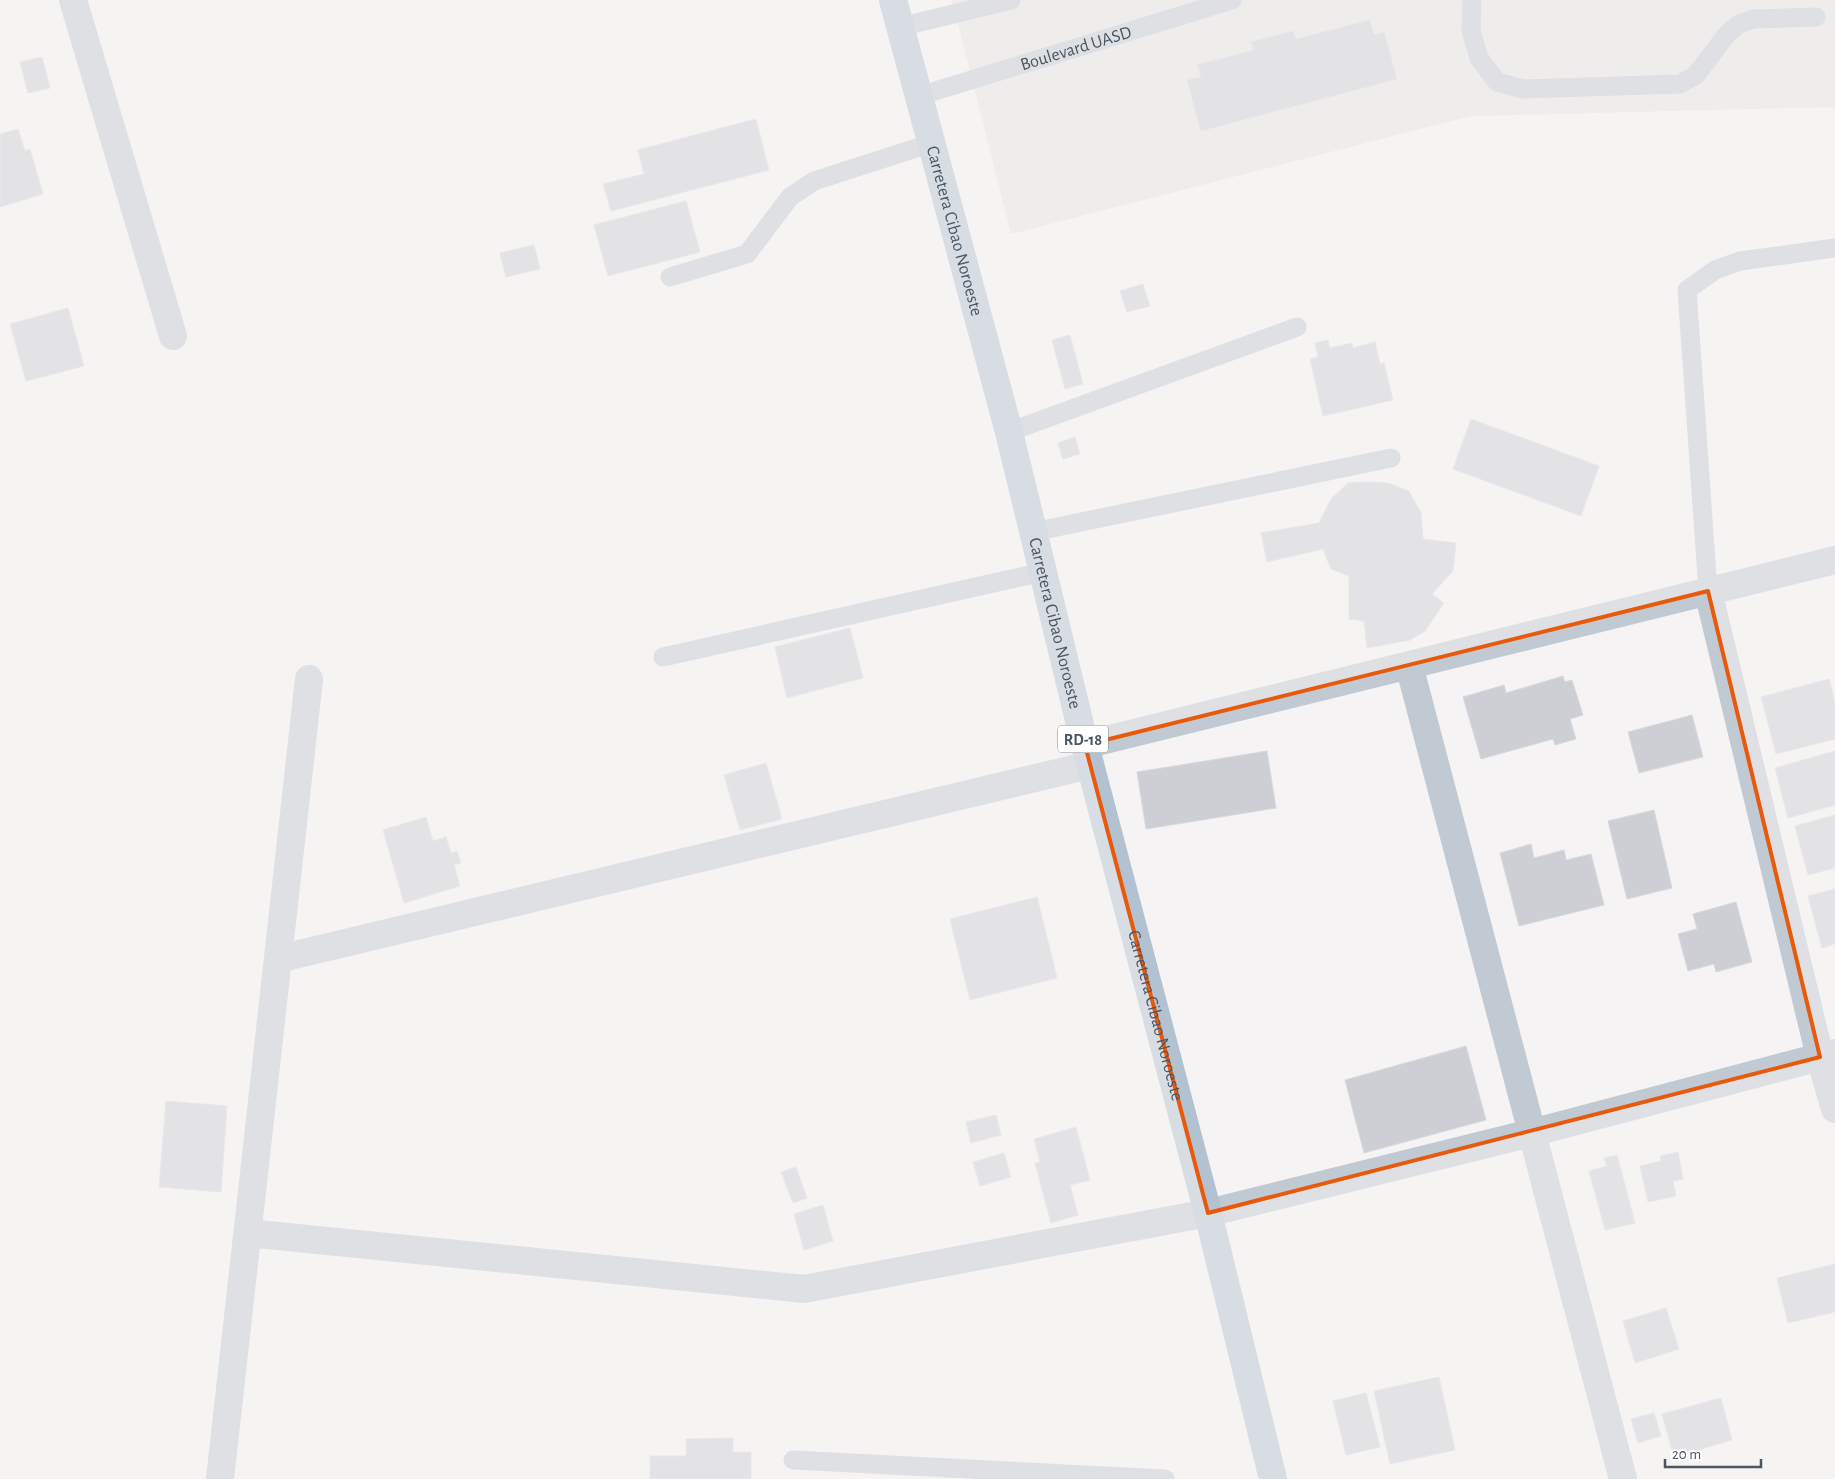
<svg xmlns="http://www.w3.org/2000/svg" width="1835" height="1479" font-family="'Alegreya Sans',sans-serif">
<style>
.education{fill:#e6e4e5}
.building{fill:#cdcfd5;stroke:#d7d9de}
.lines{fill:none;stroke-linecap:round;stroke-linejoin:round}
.service{stroke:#c1cad2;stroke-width:19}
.minor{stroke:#c1cad2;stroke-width:28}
.primary{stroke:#b3c2d1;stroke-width:28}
.marked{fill:none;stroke:#e8590c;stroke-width:4;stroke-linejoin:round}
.labels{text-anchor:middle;stroke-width:4.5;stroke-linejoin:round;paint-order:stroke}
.shield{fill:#fff;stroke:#808990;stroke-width:1}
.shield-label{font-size:16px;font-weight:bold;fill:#4a5661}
.street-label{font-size:18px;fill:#4a5661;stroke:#fff}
</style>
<rect width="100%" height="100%" fill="#f5f3f3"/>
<path class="education" d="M952,0H1835V107L1471,116L1011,234Z"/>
<path class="building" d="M1370,20L1374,35L1384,32L1397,79L1201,131L1187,80L1201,77L1197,65L1254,50L1251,42L1293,31L1296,39Z
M42,57L50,88L28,93L20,62Z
M756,119L769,170L611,211L603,184L644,174L638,150Z
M18,129L25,151L30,149L43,194L0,207V134Z
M686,201L700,252L608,276L594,225Z
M534,245L540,269L506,277L500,253Z
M1143,284L1150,306L1127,312L1120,291Z
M68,308L84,366L26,381L10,324Z
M1070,335L1083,384L1065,389L1052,340Z
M1328,340L1330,348L1352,343L1353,348L1375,342L1380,364L1384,363L1393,400L1323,416L1310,359L1318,357L1315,343Z
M1471,419L1599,466L1581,516L1453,469Z
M1075,437L1080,454L1063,459L1058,443Z
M1366,482L1388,483L1409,491L1421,513L1423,539L1456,543L1453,571L1432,594L1444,603L1425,631L1410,640L1367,648L1364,621L1349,619V576L1331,569L1323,549L1267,562L1261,533L1319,523L1331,499L1348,483Z
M850,628L863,678L787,698L775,647Z
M1563,676L1565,682L1572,680L1583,715L1570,719L1576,739L1555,745L1553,739L1481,759L1463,697L1504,685L1506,693Z
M1829,679L1835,703V739L1776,754L1761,697Z
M1692,715L1703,757L1639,773L1628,732Z
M1267,751L1276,808L1146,829L1137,772Z
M1835,751V805L1788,818L1775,768Z
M766,763L782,819L740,830L724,775Z
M1654,810L1672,888L1627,899L1608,821Z
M1835,815V868L1808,875L1795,826Z
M426,817L433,841L446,837L451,853L457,851L461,863L454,865L460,886L404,903L383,830Z
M1531,844L1534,858L1564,850L1566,860L1591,854L1604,905L1519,926L1500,853Z
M1835,889V944L1822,948L1808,896Z
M1037,897L1057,978L970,1000L950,919Z
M1736,902L1752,962L1716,972L1714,964L1688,971L1678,934L1697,929L1693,914Z
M1466,1046L1486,1120L1364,1153L1345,1080Z
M166,1101L227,1106L221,1192L159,1187Z
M996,1115L1001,1135L971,1143L966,1122Z
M1076,1127L1090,1180L1070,1185L1078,1215L1051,1223L1035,1163L1040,1162L1034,1139Z
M1678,1152L1683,1179L1673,1181L1676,1196L1648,1202L1640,1166L1661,1161L1660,1156Z
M1004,1153L1011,1177L980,1186L973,1162Z
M1617,1155L1635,1223L1605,1230L1589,1171L1607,1166L1604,1158Z
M796,1167L807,1198L793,1203L781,1172Z
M823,1205L833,1241L804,1250L794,1214Z
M1835,1264V1312L1788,1323L1777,1278Z
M1666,1308L1679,1349L1635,1363L1623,1321Z
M1439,1377L1455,1450L1390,1464L1374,1391Z
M1366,1393L1380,1447L1346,1455L1333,1401Z
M1721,1398L1732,1440L1674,1457L1662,1414Z
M1654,1413L1661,1436L1638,1443L1631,1419Z
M733,1438V1452H751V1479H650V1456H686V1439Z"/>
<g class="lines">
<g class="service">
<path d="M1472,0L1471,31L1479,58L1497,82L1523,89L1680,84L1696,75L1727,34L1739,24L1754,19L1816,17"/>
<path d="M900,27L1011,0"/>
<path id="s1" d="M919,96L1232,0"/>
<path d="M670,277L747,254L790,197L814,181L932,143"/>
<path d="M1009,432L1297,327"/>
<path d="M1033,532L1391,458"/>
<path d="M1708,591L1687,290L1715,270L1740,261L1835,248"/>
<path d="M663,657L1043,572"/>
<path d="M793,1460L1165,1479"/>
</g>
<path class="minor" d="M73,0L173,336
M1708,591L1820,1057L1835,1109
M1409,665L1623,1479
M1085,745L1835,560
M278,959L1090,765
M248,1233L804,1289L1208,1213L1531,1133L1835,1053
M220,1479L309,679"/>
<path class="primary" id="s2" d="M893,0L1009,432L1085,745L1208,1213L1273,1479"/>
</g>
<path d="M0 0H1835V1479H0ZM1708,591L1820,1057L1208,1213L1085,745Z" fill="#f5f3f3" fill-opacity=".55" fill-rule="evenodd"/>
<path class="marked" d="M1708,591L1820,1057L1208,1213L1085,745Z"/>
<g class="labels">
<rect class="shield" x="1058" y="725.5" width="50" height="27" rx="4"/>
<g class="shield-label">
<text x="1083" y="745">RD-18</text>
</g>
<g class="street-label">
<text dy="6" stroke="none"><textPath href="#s1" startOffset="164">Boulevard UASD</textPath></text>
<text dy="6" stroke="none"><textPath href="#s2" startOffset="239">Carretera Cibao Noroeste</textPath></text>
<text dy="6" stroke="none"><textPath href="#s2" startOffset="644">Carretera Cibao Noroeste</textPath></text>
<text dy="6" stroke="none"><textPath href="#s2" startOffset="1049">Carretera Cibao Noroeste</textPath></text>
</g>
</g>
<path d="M1665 1459v8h96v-8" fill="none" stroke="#4a5661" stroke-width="2.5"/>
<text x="1672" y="1459" font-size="15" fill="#4a5661" stroke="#ffffff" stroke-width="4" paint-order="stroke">20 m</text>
</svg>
